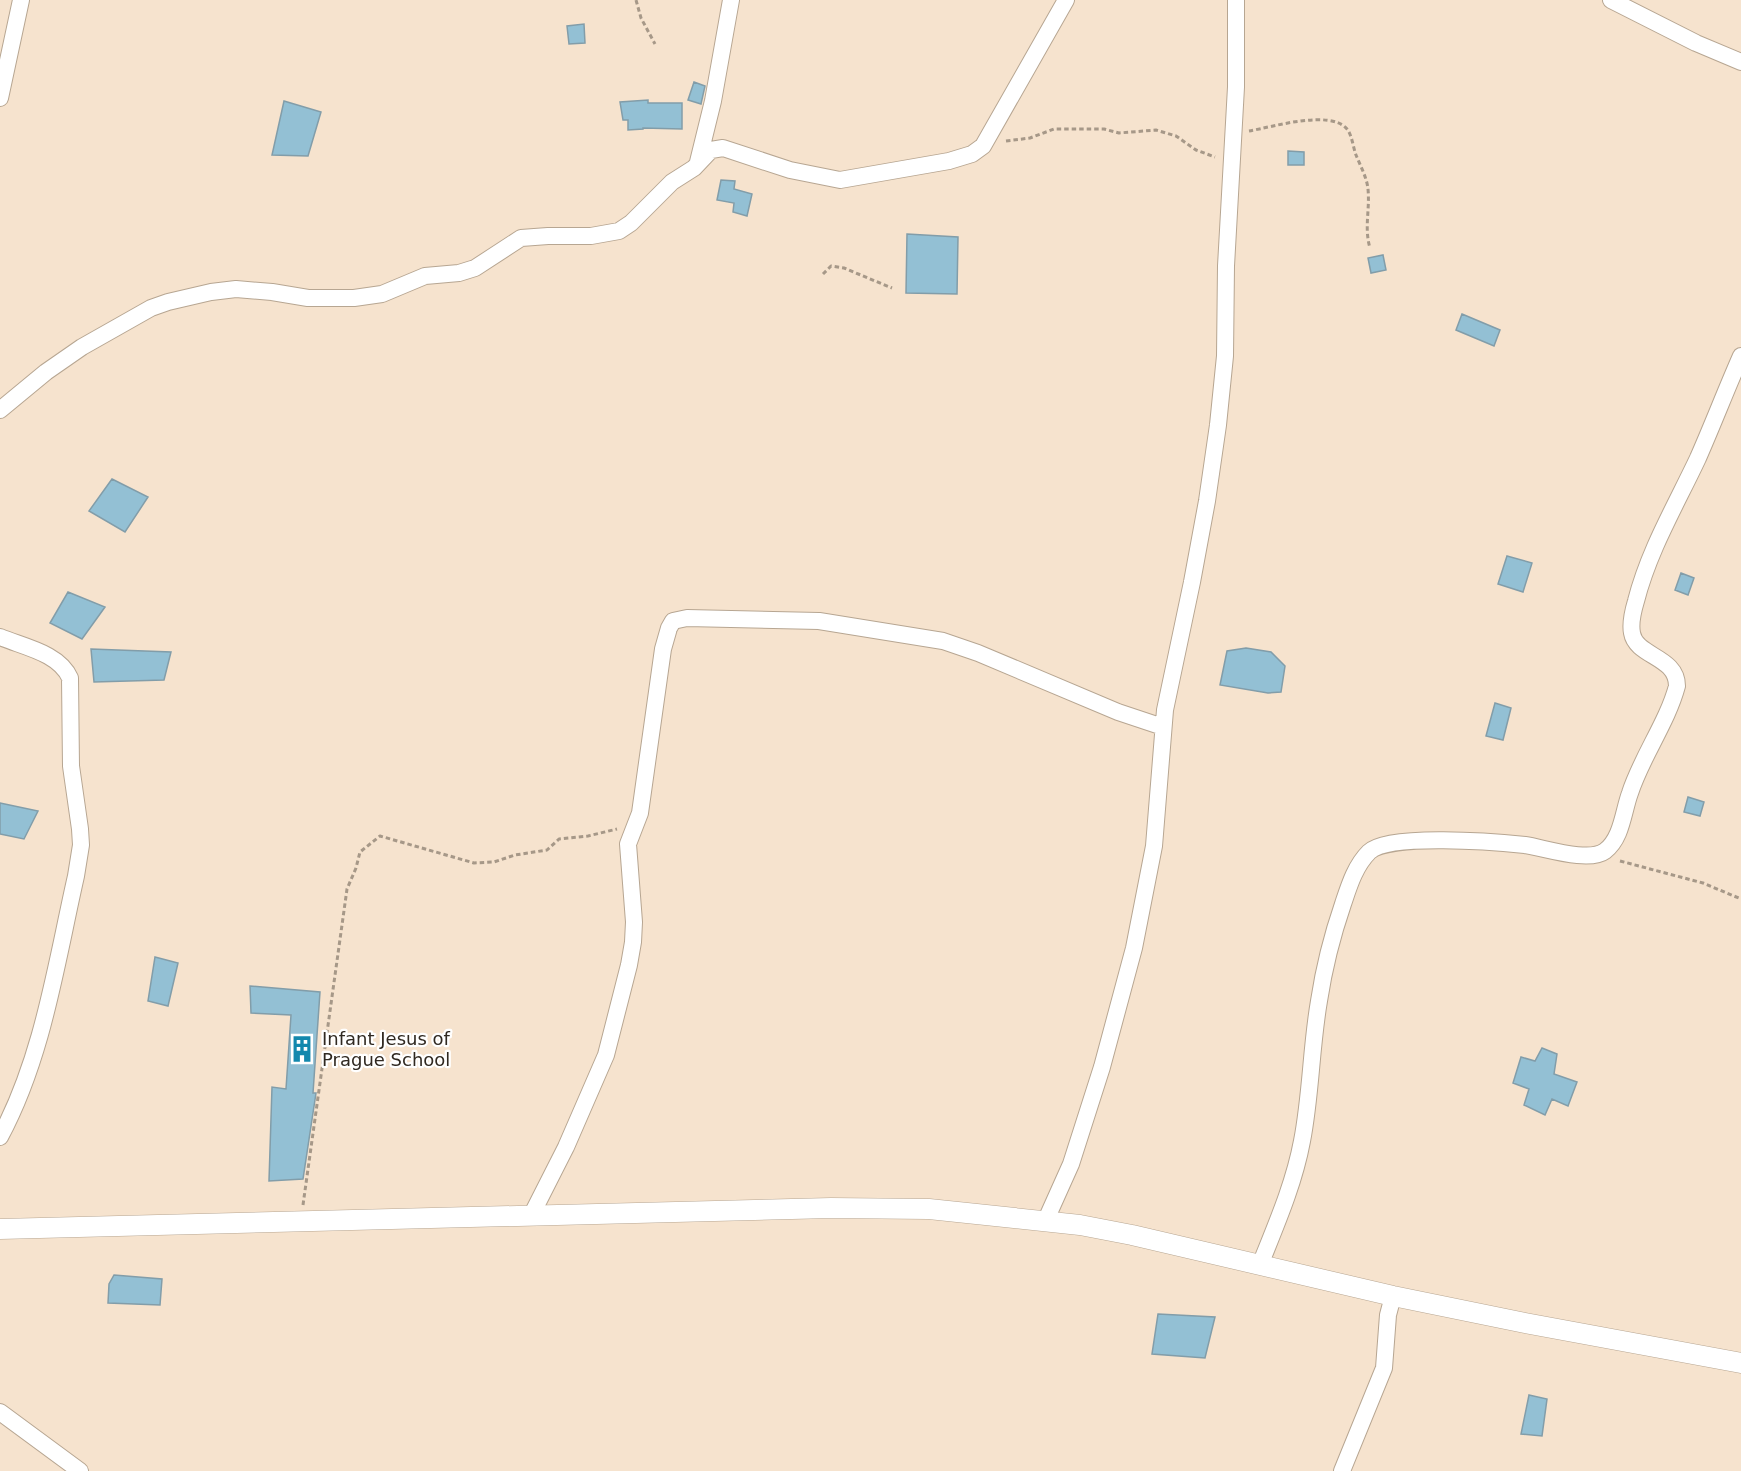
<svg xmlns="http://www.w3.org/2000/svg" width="1741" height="1471" font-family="'DejaVu Sans',sans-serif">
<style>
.building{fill:#93c0d4;stroke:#829da9;stroke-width:1.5}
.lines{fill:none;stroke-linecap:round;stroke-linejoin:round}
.minor-casing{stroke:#b7a692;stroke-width:18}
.tertiary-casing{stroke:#b7a692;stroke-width:21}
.path{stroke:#a69888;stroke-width:3;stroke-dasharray:4.5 3;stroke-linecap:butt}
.minor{stroke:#fff;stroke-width:16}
.tertiary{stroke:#fff;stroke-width:20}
.labels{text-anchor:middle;stroke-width:4.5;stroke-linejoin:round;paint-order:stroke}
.poi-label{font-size:18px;fill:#302921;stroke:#fff;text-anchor:start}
</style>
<rect width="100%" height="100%" fill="#f6e3ce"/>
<path class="building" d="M584,24L585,43L569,44L567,26Z
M694,82L705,86L701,104L688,100Z
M648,100V103H682V129L643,128V129L628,130V120H623L620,102Z
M284,101L321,112L308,156L272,155Z
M1288,151L1304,152V165H1288Z
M721,180L735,181L734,189L752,194L747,216L733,212L734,203L717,200Z
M907,234L958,237L957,294L906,293Z
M1383,255L1386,270L1371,273L1368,258Z
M1462,314L1500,330L1494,346L1456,330Z
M112,479L148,497L125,532L89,511Z
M1507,556L1532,563L1523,592L1498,584Z
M1681,573L1694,578L1688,595L1675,590Z
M68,592L105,607L82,639L50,623Z
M1246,648L1271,652L1285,666L1281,692L1268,693L1220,685L1227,651Z
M91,649L171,652L164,680L94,682Z
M1495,703L1511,708L1503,740L1486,736Z
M1688,797L1704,802L1700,816L1684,812Z
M0,803L38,811L24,839L0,834Z
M155,957L178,963L168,1006L148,1001Z
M250,986L320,992L313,1093H316L303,1179L269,1181L272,1087L286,1089L291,1015L251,1013Z
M1542,1048L1557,1054L1554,1074L1577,1082L1568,1106L1552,1099L1545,1115L1524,1105L1529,1089L1513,1083L1521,1057L1535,1061Z
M114,1275L162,1279L160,1305L108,1303L109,1284Z
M1158,1314L1215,1317L1205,1358L1152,1354Z
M1529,1395L1547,1399L1542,1436L1521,1434Z"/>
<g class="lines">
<defs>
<path id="minor" d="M1611,0L1696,43L1741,62
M0,98L21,0
M698,162L713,101L731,0
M0,410L46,372L82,347L151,308L168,302L211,292L236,289L272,292L308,298H354L382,294L425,276L459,273L475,268L521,238L548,236H591L619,231L631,223L672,182L694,168L711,150L723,148L790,170L840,180L949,161L972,154L983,146L1066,0
M0,637C24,647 59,653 70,678L71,766L80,829L81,845L76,876C56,964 43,1057 0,1137
M531,1216L566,1147L606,1055L629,965L633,942L634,922L628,844L640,813L663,649L669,628L673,621L687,618L819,621L943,641L978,653L1118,712L1163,727
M1045,1222L1071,1164L1102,1067L1134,948L1154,846L1165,710L1192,582L1207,501L1218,425L1225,356L1226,266L1236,87V0
M1260,1265C1276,1225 1294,1184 1302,1141C1311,1095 1311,1047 1319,1001C1324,968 1332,936 1343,904C1349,886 1355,866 1369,852C1388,833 1496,842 1525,845C1545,848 1589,863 1605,851C1622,838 1623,812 1630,793C1642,756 1667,723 1677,686C1677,656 1636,657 1632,633C1630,623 1633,611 1636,601C1649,550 1676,505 1698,458C1713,424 1726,390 1741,356
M0,1412L80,1471
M1342,1471L1384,1368L1388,1315L1393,1296"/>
<path id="tertiary" d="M0,1229L831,1208L929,1209L1080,1225L1132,1235L1393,1296L1525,1323L1741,1363"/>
</defs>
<use href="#minor" class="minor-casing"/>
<use href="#tertiary" class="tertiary-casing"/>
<path class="path" d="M636,0L641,18L655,44
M1249,131C1273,127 1330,109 1347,129C1352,135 1353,147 1356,155C1360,165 1367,178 1368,189C1370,210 1364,228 1370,248
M1006,141L1030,138L1054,129H1104L1119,133L1156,130L1176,136L1196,150L1215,157
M823,274L831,266L844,268L892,288
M1620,861L1703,883L1741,899
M303,1205L347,889L356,868L360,852L380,836L474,863L494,862L515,855L547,850L559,839L588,836L617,829"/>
<use href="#minor" class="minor"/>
<use href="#tertiary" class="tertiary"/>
</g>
<defs>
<symbol id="building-bare" viewBox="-9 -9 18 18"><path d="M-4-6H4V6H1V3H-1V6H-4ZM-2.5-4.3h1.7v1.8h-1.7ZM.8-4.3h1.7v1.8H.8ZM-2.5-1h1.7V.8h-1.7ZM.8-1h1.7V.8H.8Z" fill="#1388ad" stroke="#fff" stroke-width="2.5" paint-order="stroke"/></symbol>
</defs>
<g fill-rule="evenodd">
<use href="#building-bare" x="283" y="1030" width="38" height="38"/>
</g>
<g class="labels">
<g class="poi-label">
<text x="322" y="1045">Infant Jesus of<tspan x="322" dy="21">Prague School</tspan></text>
</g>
</g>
</svg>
